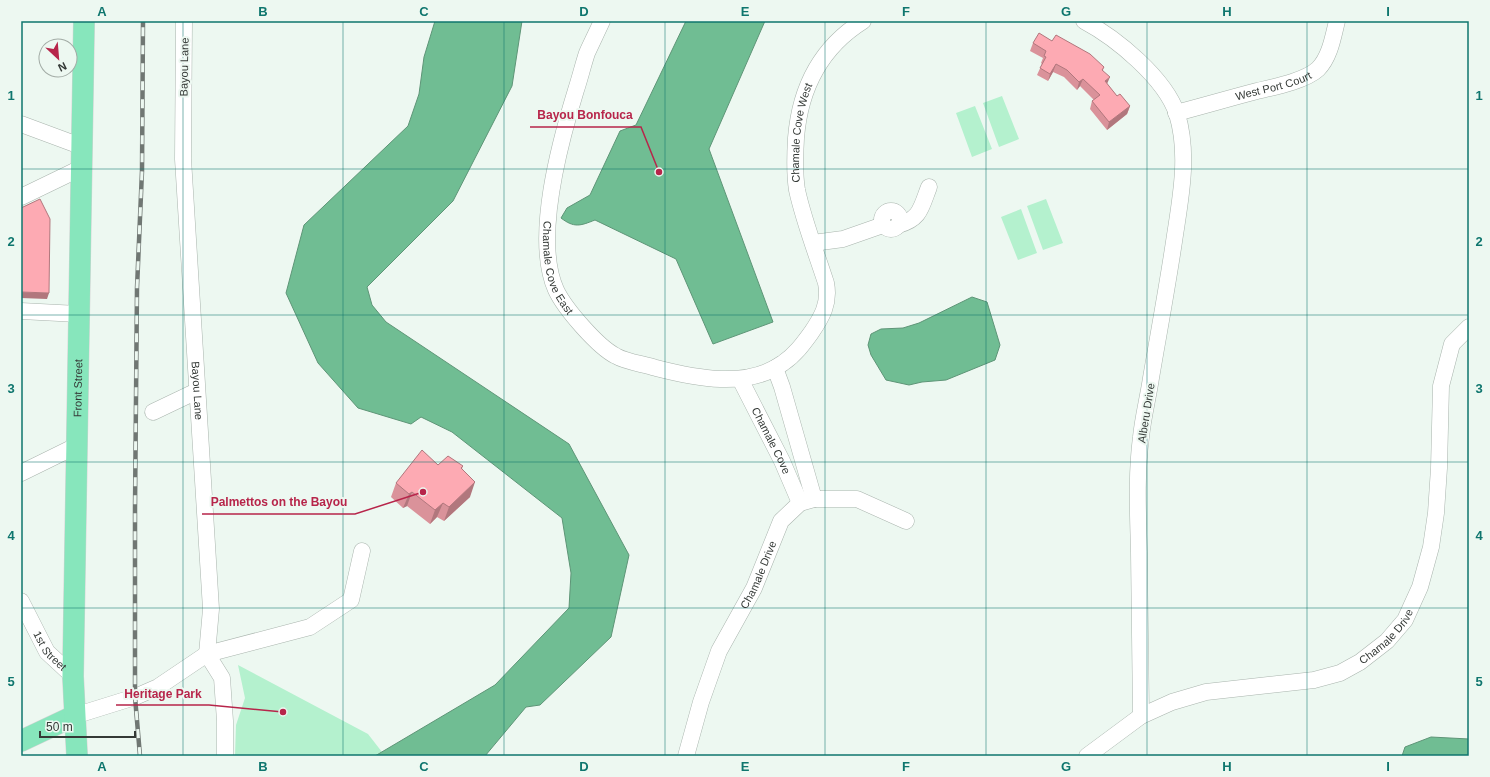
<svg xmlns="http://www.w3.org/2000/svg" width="1490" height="777" font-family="Helvetica,sans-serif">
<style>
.green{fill:#b4f1ce}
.water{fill:#70bd93;stroke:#5e9577}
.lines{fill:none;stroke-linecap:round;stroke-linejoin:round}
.minor-casing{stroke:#a9b4ad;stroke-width:17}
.major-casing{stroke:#d2d3d3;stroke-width:22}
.minor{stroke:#fff;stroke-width:16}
.major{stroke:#87e6bc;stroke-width:21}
.rail-casing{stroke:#707773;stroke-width:4.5}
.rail{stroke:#edf8f1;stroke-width:3;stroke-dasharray:9;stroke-linecap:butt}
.wall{fill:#da929a}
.shaded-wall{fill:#b1777d}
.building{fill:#fdaab3;stroke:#b1777d}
.grid{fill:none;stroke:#0f766e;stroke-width:1;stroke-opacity:0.55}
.labels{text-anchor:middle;stroke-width:4;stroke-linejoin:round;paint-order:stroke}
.street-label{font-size:11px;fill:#343936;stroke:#edf8f1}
.leader{fill:none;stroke:#b7254a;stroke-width:1.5}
.callout-dot{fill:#b7254a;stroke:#edf8f1;stroke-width:1.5}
.callout-label{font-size:12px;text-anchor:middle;font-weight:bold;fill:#b7254a;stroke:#edf8f1;stroke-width:4;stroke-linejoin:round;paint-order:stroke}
.neatline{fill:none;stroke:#0f766e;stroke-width:1.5}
.grid-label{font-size:13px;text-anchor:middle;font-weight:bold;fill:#0f766e}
</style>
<rect width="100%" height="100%" fill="#edf8f1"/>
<path class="green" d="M1002,96L1019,139L999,147L983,103Z
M975,106L992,149L972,157L956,113Z
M1046,199L1063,243L1043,250L1027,206Z
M1021,209L1037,253L1018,260L1001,217Z
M238,665L368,734L382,752L375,756H235L236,725L245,698Z"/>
<path class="water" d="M435,21H522L512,86L453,201L367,287L372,305L386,322L569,444L629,555L611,637L540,705L526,707L485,756H375L495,685L569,608L571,573L562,518L452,432L421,417L411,424L358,408L318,363L286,293L304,225L408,126L419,94L424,57Z
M686,21H765L709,149L773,322L713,344L676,259L595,220C580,226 574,228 561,218L567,208L590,195L620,131L636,125Z
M972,297L987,302L1000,345L995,360L946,380L922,382L909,385L886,380L871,355L868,345L871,334L881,329L903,328L919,323Z
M1431,737L1469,739V756H1402L1405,747Z"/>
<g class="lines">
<defs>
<g id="minor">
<path id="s1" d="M184,21L183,159L211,609L207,654L222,678L225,721V756"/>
<path id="s2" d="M602,21C597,32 592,42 587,53C583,65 580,78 576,90C560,142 533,239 556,290C565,309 598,347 616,356C626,362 644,364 656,368C695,378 747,389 783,363C795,355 803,344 811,333C822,317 830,303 826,283C816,252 804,222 797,190C794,172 795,155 796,138C800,88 820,48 863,21"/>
<path d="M1084,21C1116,38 1165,78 1177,114C1189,153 1181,196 1175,235C1168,283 1159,331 1151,378C1148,398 1143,417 1141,437C1136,475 1138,514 1139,552C1140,607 1140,661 1141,716"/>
<path id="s3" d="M1176,113C1203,106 1230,98 1257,91C1274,87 1305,81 1318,69C1330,57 1333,37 1337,21"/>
<path d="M21,124L83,147"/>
<path d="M21,197L81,168"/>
<circle cx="891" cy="220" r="9"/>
<path d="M898,225C921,219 921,207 929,187"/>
<path d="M813,243L843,239L883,225"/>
<path d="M21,311L78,314"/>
<path d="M775,368L782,387L814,499"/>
<path id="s4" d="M740,379L782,461L800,503"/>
<path d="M153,412L197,391"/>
<path d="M21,473L76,446"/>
<path id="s5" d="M21,601L47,652L73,676"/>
<path d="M74,716L135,697L158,687L207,654L310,627L351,600L362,551"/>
<path id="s6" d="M686,756L701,702L719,651L754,588L781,521L800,503L814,499H857L906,521"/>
<path id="s7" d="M1087,756L1141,716L1172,702L1206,692L1314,680L1340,673L1360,662L1387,641L1405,620L1420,587L1431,547L1436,513L1439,468L1441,386L1452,344L1469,327"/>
</g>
<g id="major">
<path d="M21,741L74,716"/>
<path id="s8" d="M77,756L73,676L84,21"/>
</g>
</defs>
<use href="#minor" class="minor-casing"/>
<use href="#major" class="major-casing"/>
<use href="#minor" class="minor"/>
<use href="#major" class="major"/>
<defs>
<path id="rail" d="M140,756L135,697V508L137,288L142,171L143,21"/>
</defs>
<use href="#rail" class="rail-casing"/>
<use href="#rail" class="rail"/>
</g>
<path class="wall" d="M1052,41L1104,67L1103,70L1107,84L1117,96L1130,106L1127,114L1107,130L1090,109L1092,101L1094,100L1080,86L1077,90L1064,77L1053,72L1048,81L1037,75L1042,64L1041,63L1043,58L1030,51L1033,43Z
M463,466L462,469L470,497L444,521L437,517L430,524L407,506L403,508L391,497L396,483Z"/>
<path class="shaded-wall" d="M1056,64L1053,72L1048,81L1050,74Z
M1110,77L1107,84L1105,81Z
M1083,79L1080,86L1077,90L1079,82Z
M1130,106L1127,114L1107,130L1109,122Z
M21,292L49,293L47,299L21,298Z
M475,482L470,497L444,521L449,507Z
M412,492L407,506L403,508L409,494Z
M443,503L437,517L430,524L435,510Z"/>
<path class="building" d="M1039,33L1052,41L1056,35L1090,54L1104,67L1102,70L1110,77L1105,81L1117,96L1120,94L1130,106L1109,122L1092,101L1100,95L1083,79L1079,82L1067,70L1056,64L1050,74L1040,68L1046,57L1044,56L1046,51L1033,43Z
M40,199L50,219L49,293L21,292V208Z
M422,450L438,465L448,456L463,466L461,468L475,482L449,507L443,503L435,510L412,492L409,494L396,483Z"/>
<path class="grid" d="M183,21V756M343,21V756M504,21V756M665,21V756M825,21V756M986,21V756M1147,21V756M1307,21V756M21,169H1469M21,315H1469M21,462H1469M21,608H1469"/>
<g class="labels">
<g class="street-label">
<text transform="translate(184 67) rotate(-89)" y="4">Bayou Lane</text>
<text dy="4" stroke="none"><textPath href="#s3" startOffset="101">West Port Court</textPath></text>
<text dy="4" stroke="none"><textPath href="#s2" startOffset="792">Chamale Cove West</textPath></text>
<text dy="4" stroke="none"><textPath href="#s2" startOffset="257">Chamale Cove East</textPath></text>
<text dy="4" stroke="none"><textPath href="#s8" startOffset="368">Front Street</textPath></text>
<text dy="4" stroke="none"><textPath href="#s1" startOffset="370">Bayou Lane</textPath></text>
<text transform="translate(1146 413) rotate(-81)" y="4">Alberu Drive</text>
<text dy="4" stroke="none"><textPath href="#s4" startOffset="69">Chamale Cove</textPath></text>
<text dy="4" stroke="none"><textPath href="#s6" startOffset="196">Chamale Drive</textPath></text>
<text dy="4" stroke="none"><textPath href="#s7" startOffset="332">Chamale Drive</textPath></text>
<text dy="4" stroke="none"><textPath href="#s5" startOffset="58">1st Street</textPath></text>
</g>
</g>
<path class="leader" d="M659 172L641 127H530M423 492L355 514H202M283 712L209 705H116"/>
<g class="callout-dot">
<circle cx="659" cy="172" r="4"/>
<circle cx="423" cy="492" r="4"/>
<circle cx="283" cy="712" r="4"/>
</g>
<g class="callout-label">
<text x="585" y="119">Bayou Bonfouca</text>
<text x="279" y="506">Palmettos on the Bayou</text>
<text x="163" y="698">Heritage Park</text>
</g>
<rect width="1490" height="777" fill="none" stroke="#edf8f1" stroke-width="44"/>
<g transform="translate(58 58) rotate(154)"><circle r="19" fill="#edf8f1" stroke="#a3aca6"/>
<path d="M0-3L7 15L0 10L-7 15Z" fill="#b7254a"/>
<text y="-6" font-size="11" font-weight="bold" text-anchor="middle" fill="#343936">N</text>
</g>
<path d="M40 731v6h95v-6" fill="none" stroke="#343936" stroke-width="2"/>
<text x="46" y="731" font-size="12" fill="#343936" stroke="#edf8f1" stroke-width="3" paint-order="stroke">50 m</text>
<rect x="22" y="22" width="1446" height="733" class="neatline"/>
<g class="grid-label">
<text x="102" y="16">A</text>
<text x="263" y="16">B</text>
<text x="424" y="16">C</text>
<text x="584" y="16">D</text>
<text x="745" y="16">E</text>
<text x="906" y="16">F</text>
<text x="1066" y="16">G</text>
<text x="1227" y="16">H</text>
<text x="1388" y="16">I</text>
<text x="11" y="100">1</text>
<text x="1479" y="100">1</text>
<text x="11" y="246">2</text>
<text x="1479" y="246">2</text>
<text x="11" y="393">3</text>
<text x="1479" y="393">3</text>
<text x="11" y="540">4</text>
<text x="1479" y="540">4</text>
<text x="11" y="686">5</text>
<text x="1479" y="686">5</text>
<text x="102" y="771">A</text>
<text x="263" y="771">B</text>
<text x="424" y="771">C</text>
<text x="584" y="771">D</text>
<text x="745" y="771">E</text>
<text x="906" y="771">F</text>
<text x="1066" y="771">G</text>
<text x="1227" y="771">H</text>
<text x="1388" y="771">I</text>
</g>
</svg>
